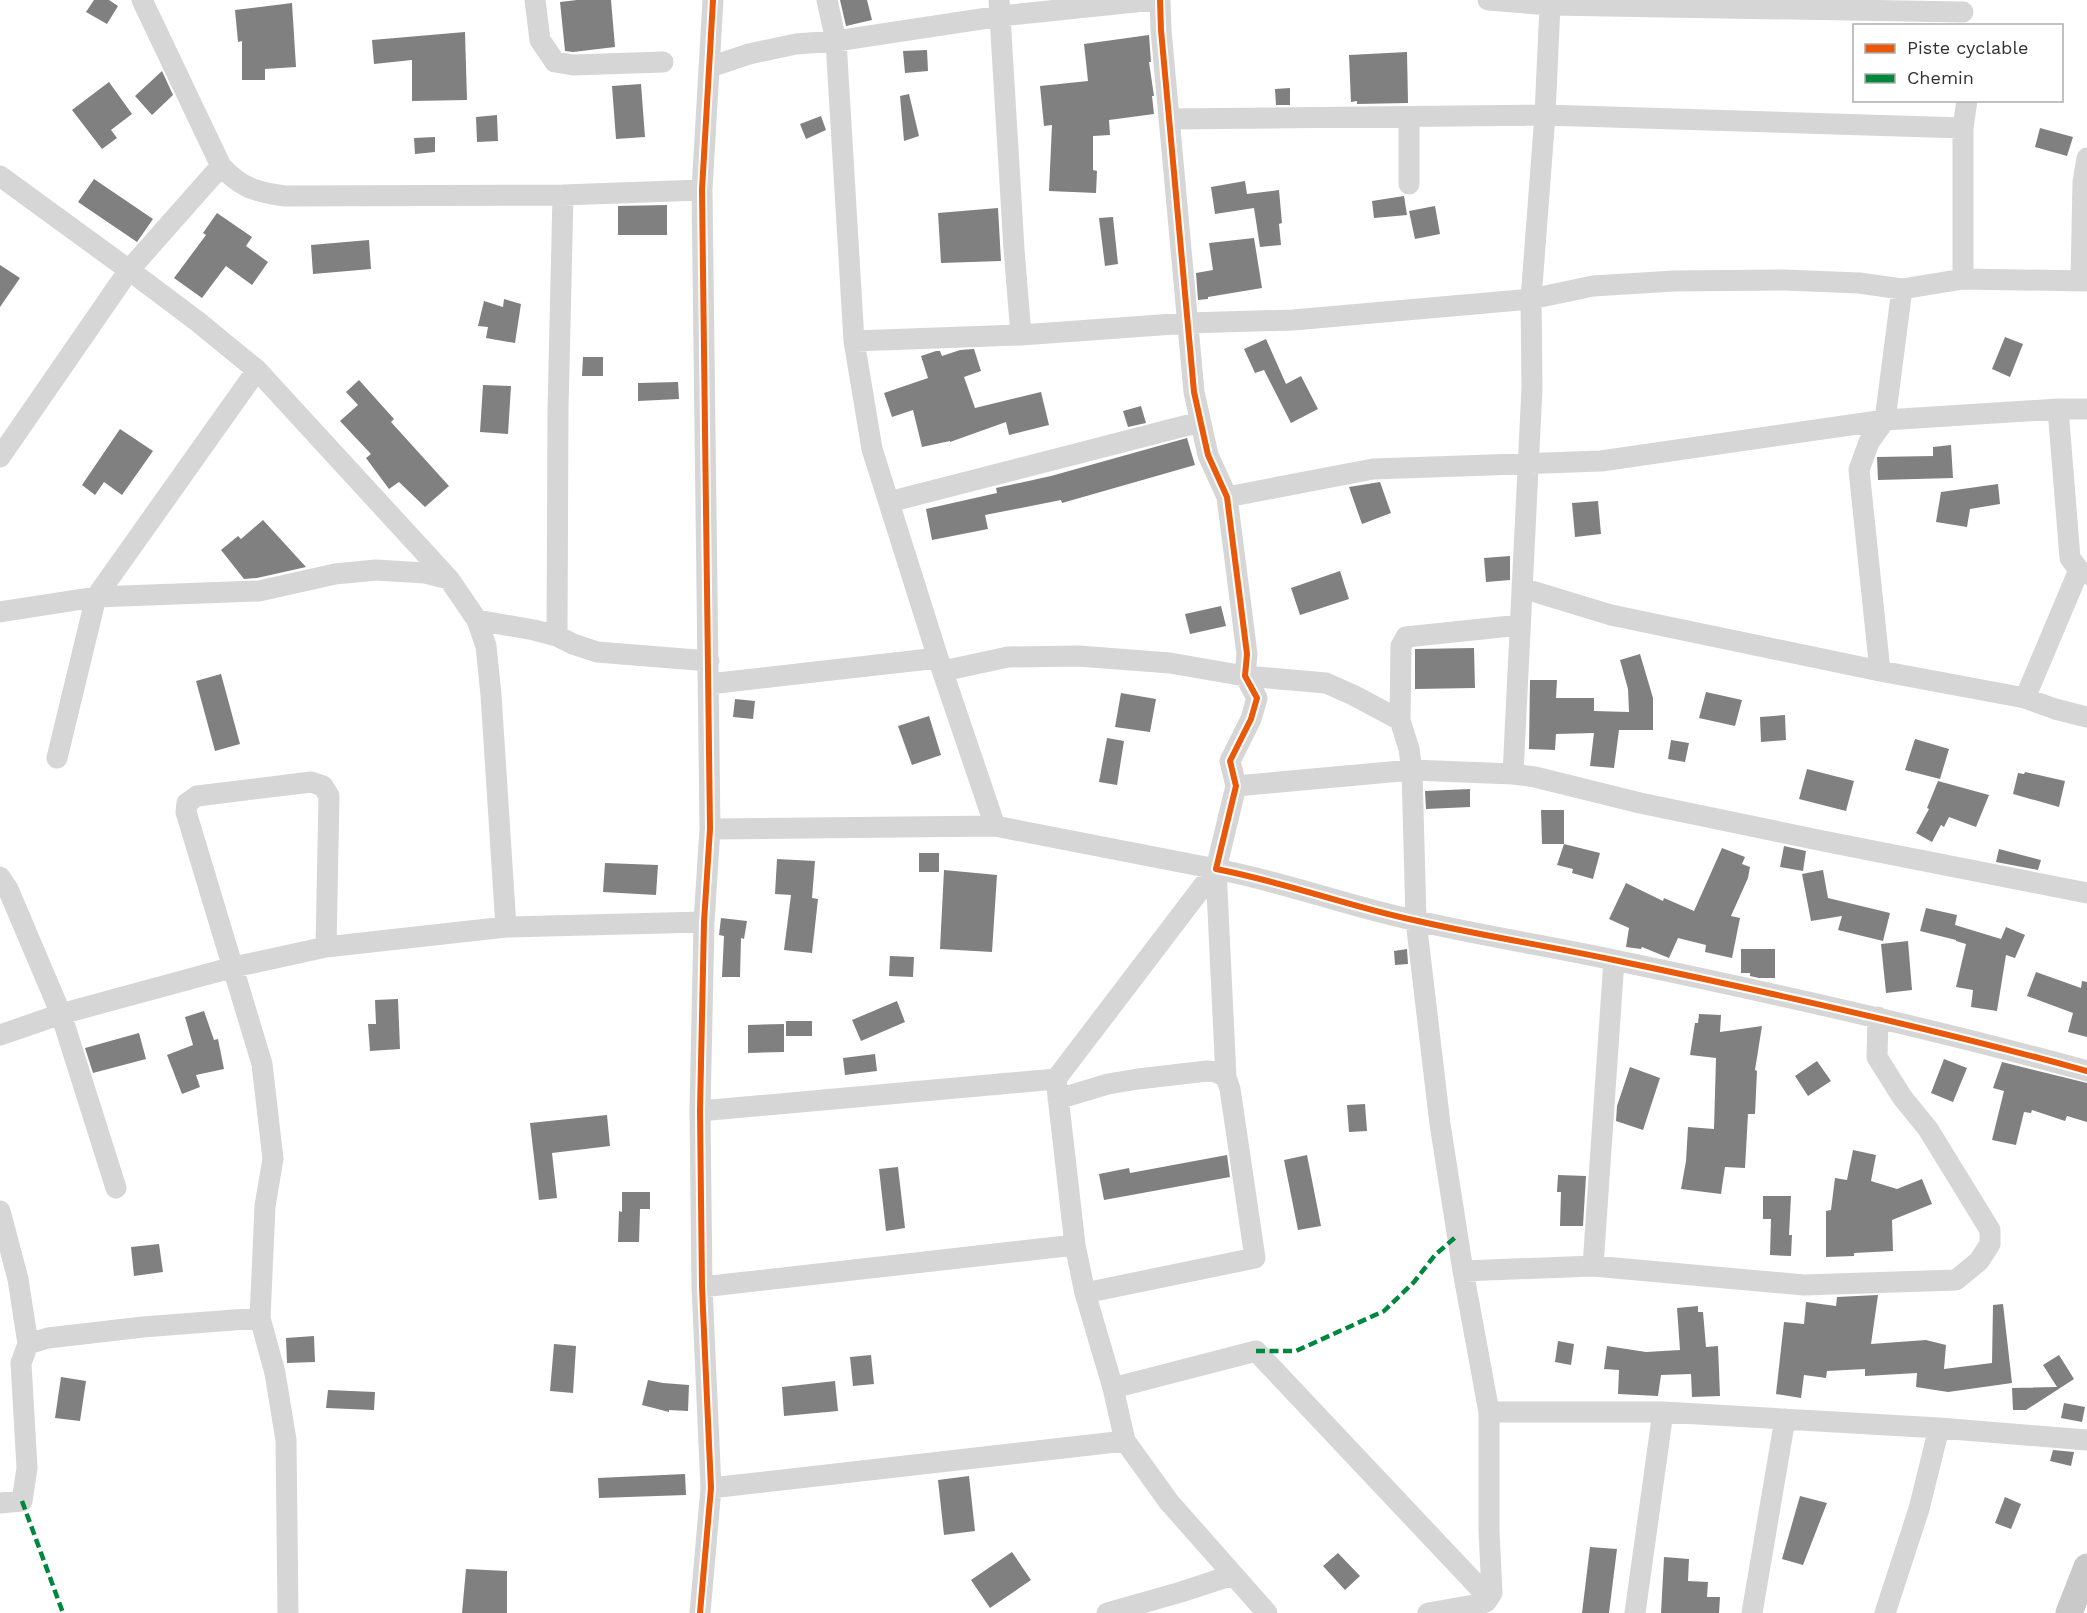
<svg xmlns="http://www.w3.org/2000/svg" width="2087" height="1613" font-family="'Work Sans',sans-serif">
<style>
.building{fill:#808080}
.lines{fill:none;stroke-linecap:round;stroke-linejoin:round}
.minor{stroke:#d6d6d6;stroke-width:21}
.major{stroke:#c9c9c9;stroke-width:27}
.quiet{stroke:#00873e;stroke-width:4.5;stroke-dasharray:9 4.5;stroke-linecap:butt}
.cycleway-casing{stroke:#fff;stroke-width:10}
.cycleway{stroke:#e8590c;stroke-width:6}
</style>
<rect width="100%" height="100%" fill="#fff"/>
<path class="building" d="M94,0H109L118,6L107,24L86,12Z
M577,0H611L615,47L573,52L565,51L560,2Z
M840,0H867L872,20L846,26Z
M292,3L296,67L265,69V80H242V41L238,42L235,10Z
M465,32L467,100L412,101V60L374,64L372,40Z
M1149,35L1151,62H1149L1154,96H1152L1154,114L1109,120L1110,135L1093,136V170L1097,171L1096,193L1049,191L1052,125L1044,126L1040,86L1088,81L1084,44Z
M927,50L928,71L905,73L903,51Z
M1407,52L1408,103L1357,104V101L1351,102L1349,55Z
M162,71L173,95L152,115L135,96Z
M109,82L132,114L111,130L117,138L102,149L72,110Z
M641,84L645,137L616,139L612,86Z
M1290,88V105H1276L1275,89Z
M909,94L919,136L904,141L900,96Z
M497,115L498,141L477,142L476,117Z
M821,116L826,130L806,139L800,124Z
M2040,128L2073,137L2067,156L2035,147Z
M435,137V152L415,154L414,138Z
M94,179L153,219L137,242L78,202Z
M1245,181L1247,194L1279,190L1282,223L1279,224L1281,245L1260,247L1254,208L1215,214L1211,187Z
M1404,196L1407,215L1374,218L1372,201Z
M667,205V235H618V206Z
M1435,206L1440,234L1415,239L1409,211Z
M998,208L1001,261L941,263L938,213Z
M217,213L252,237L246,246L268,262L252,285L226,266L202,298L174,278L206,235L203,233Z
M1113,217L1118,264L1105,266L1099,218Z
M1254,238L1262,288L1208,297V299L1198,300L1196,273L1213,270L1209,243Z
M369,240L371,269L313,274L311,245Z
M0,265L20,278L0,307Z
M504,299L521,304L515,343L486,338L488,327L478,326L484,301L503,307Z
M2005,337L2023,344L2010,377L1992,369Z
M1266,339L1286,384L1301,376L1318,409L1291,423L1264,370L1255,373L1244,349Z
M974,349L981,371L964,377L975,408L1041,392L1049,425L1009,435L1006,422L950,442V441L922,447L913,410L892,417L884,393L928,378L921,356L936,351H940L942,356L960,350Z
M583,357H603V376H582Z
M359,380L394,419L391,422L449,486L425,507L399,482L389,489L366,458L371,454L340,421L358,405L346,392Z
M678,382L679,399L638,401V383Z
M483,385L511,386L508,434L480,432Z
M1141,406L1146,423L1128,427L1123,411Z
M120,429L153,451L122,495L104,482L95,495L82,485Z
M1187,438L1195,465L1062,503L1061,500L985,515L988,529L932,540L926,509L997,493L996,488L1051,476Z
M1951,445L1953,478L1878,480L1877,457L1933,456V447Z
M1380,482L1391,513L1362,524L1349,487Z
M1998,484L2000,504L1970,509L1967,527L1936,522L1941,492Z
M1598,501L1601,534L1575,537L1572,503Z
M263,520L306,567L257,578L244,579L221,550L238,536L241,539Z
M1510,556V580L1486,582L1484,558Z
M1340,571L1349,599L1300,615L1291,588Z
M1221,606L1226,626L1190,634L1185,614Z
M1474,648L1475,688L1415,689V649Z
M1640,654L1653,698V730H1619L1614,768L1590,766L1594,733L1556,734L1555,750L1529,749L1530,680H1557L1556,698H1594V711L1629,712L1628,689L1620,660Z
M221,674L240,744L215,751L196,681Z
M1706,692L1742,700L1735,726L1699,718Z
M1121,693L1156,699L1150,732L1115,727Z
M735,699L755,701L753,719L733,717Z
M1785,715L1786,740L1761,742L1760,717Z
M929,716L941,755L912,765L898,726Z
M1107,738L1124,741L1117,785L1099,782Z
M1915,739L1949,749L1940,779L1905,770Z
M1671,740L1689,743L1685,762L1668,759Z
M1807,769L1854,781L1846,811L1799,799Z
M2025,772L2065,781L2059,807L2013,794L2018,773L2024,774Z
M1938,781L1989,795L1976,827L1949,817L1944,827L1941,825L1932,842L1916,833L1929,809L1927,808Z
M1470,789V807L1426,809L1425,791Z
M1541,810H1564V844H1542Z
M1564,844L1600,853L1593,879L1572,873L1573,869L1557,865Z
M1784,846L1806,851L1803,871L1780,867Z
M1722,848L1745,857L1742,864L1750,867L1748,878L1731,916L1740,918L1732,958L1705,952L1706,945L1678,938L1669,958L1642,947L1641,949L1626,947L1629,928L1609,919L1626,883L1663,901L1664,898L1694,911Z
M1999,849L2041,860L2038,870L1996,862Z
M919,853H939V872H919Z
M777,859L815,861L812,898L818,899L812,953L784,950L791,895L775,894Z
M605,863L658,865L656,895L603,892Z
M944,870L997,875L992,952L940,949Z
M1823,870L1828,898L1890,913L1883,941L1838,930L1842,916L1811,921L1802,874Z
M1926,908L1957,915L1955,925L2001,939L2006,927L2025,935L2015,958L2006,955L1997,1011L1971,1007L1973,990L1956,987L1966,944L1956,941V940L1920,931Z
M721,918L747,921L744,939L741,938L740,977H722L724,936L719,935Z
M1908,941L1912,990L1886,993L1881,944Z
M1407,949L1408,964L1395,965L1394,951Z
M1741,949H1775V978H1759L1750,976V973H1741Z
M890,956L914,957L913,977L889,976Z
M2036,972L2081,988L2082,981L2087,982V1037L2068,1032L2073,1013L2027,996Z
M398,999L400,1049L370,1051L368,1024H376L375,1000Z
M897,1001L905,1022L861,1041L852,1020Z
M204,1011L214,1040L218,1039L224,1069L196,1075L200,1087L182,1094L167,1055L193,1045L185,1017Z
M1699,1014L1721,1015L1720,1032L1762,1026L1755,1070L1757,1071L1755,1114H1748L1745,1168L1725,1167L1721,1194L1681,1189L1686,1161L1688,1127L1714,1129L1716,1058L1690,1055L1695,1023H1698Z
M786,1021H812V1036H786Z
M784,1024V1052L748,1053V1025Z
M139,1033L146,1059L93,1073L85,1048Z
M875,1054L877,1071L845,1075L843,1058Z
M1944,1059L1967,1068L1953,1102L1931,1093Z
M1817,1061L1831,1081L1808,1096L1795,1076Z
M2002,1062L2087,1083V1122L2067,1116L2065,1121L2032,1110L2031,1113L2024,1112L2016,1145L1992,1140L2004,1091L1993,1088Z
M1630,1067L1660,1078L1643,1130L1616,1121L1617,1106Z
M1365,1104L1367,1131L1349,1132L1347,1105Z
M607,1115L610,1146L552,1153L557,1198L539,1200L530,1123Z
M1853,1150L1876,1155L1871,1181L1897,1189L1922,1179L1932,1204L1892,1220L1893,1251L1854,1253V1256L1826,1257V1211L1831,1210L1835,1178L1847,1180Z
M1227,1155L1230,1177L1104,1200L1099,1174L1129,1168L1130,1173Z
M1307,1155L1321,1226L1298,1230L1284,1160Z
M898,1167L905,1228L886,1231L879,1169Z
M1558,1175L1586,1176L1583,1226H1560L1561,1192H1557Z
M622,1192H650V1209H640L639,1242H618L619,1211L622,1212Z
M1763,1196H1791L1789,1235H1792L1791,1256L1770,1255L1771,1219H1763Z
M159,1244L163,1272L134,1276L131,1247Z
M1878,1295L1871,1344L1926,1340L1946,1345L1944,1369L1992,1363L1993,1305L2003,1304L2012,1383L1948,1392L1916,1387L1917,1373L1865,1376V1369L1827,1371L1826,1378L1804,1375L1801,1398L1776,1394L1784,1322L1804,1324L1806,1302L1836,1306L1837,1297Z
M1698,1306V1312H1703L1706,1347L1718,1346L1720,1396L1692,1397L1691,1374L1661,1375L1658,1396L1618,1394L1619,1370L1604,1369L1607,1346L1646,1352L1680,1350L1677,1308Z
M314,1336L315,1362L287,1363L286,1338Z
M1558,1341L1574,1344L1571,1365L1555,1362Z
M554,1344L576,1346L573,1393L550,1391Z
M871,1355L874,1384L853,1386L850,1357Z
M2059,1355L2074,1379L2026,1410H2013L2012,1388L2057,1387L2043,1365Z
M61,1377L86,1381L80,1421L55,1418Z
M648,1380L663,1383L689,1385L688,1411L669,1410V1412L642,1405Z
M835,1381L838,1411L784,1416L782,1387Z
M328,1390L375,1392L374,1410L326,1408Z
M2064,1403L2085,1407L2082,1422L2061,1418Z
M2053,1450L2074,1452L2071,1466L2050,1461Z
M685,1474L686,1495L599,1498L598,1478Z
M969,1476L975,1531L944,1535L938,1480Z
M1800,1496L1827,1503L1803,1565L1782,1559Z
M2005,1497L2021,1504L2011,1529L1995,1523Z
M1590,1547L1617,1549L1609,1613H1582Z
M1012,1552L1031,1580L990,1608L971,1580Z
M1338,1553L1360,1576L1345,1590L1323,1566Z
M1664,1557L1689,1559L1688,1581L1708,1582L1707,1597H1720L1719,1613H1661Z
M466,1569L507,1571V1613H462Z"/>
<g class="lines">
<path class="minor" d="M142,0L221,166C241,188 256,192 285,196L563,195L702,190
M535,0L540,40L555,62L573,65L663,62
M827,0L836,41L854,341L872,449L938,658L995,826
M999,0L1014,249L1021,335
M1160,0L1161,30L1194,392L1208,455L1227,497L1247,654L1245,676L1257,698L1251,719L1230,761L1236,786L1216,869C1285,882 1350,907 1418,921C1483,936 1549,946 1614,960C1773,993 1931,1028 2087,1071
M1488,0L1550,5L1963,12
M710,67L749,54L796,44L836,41L1001,16L1154,0
M1409,117V184
M1169,119L1545,115L1963,128
M0,176L129,270L197,321L257,370L449,579L477,620L486,646L491,695L506,927
M1963,279V128L1967,100
M2081,281L2083,182L2087,158
M854,341L1021,335L1188,323L1293,320L1531,299L1593,286L1674,281L1785,280L1859,283L1902,289L1963,279L2087,281
M2058,409L2070,558L2079,570L2087,574
M0,457L129,270L221,166
M1227,497L1373,469L1601,461L1885,420L2058,409H2087
M889,502L1200,422
M1522,588L1611,615L1880,671L2025,698L2055,709L2087,717
M0,612L96,597L259,591L335,574L376,570L425,573L449,579
M477,620L534,630L557,636L573,644L597,652L709,661
M557,636L558,410L563,195
M943,671L1008,657L1078,656L1170,663L1245,676L1326,683L1353,695L1400,720
M1880,671L1859,470L1869,442L1885,420L1902,289
M709,684L938,658
M2025,698L2079,570
M57,758L96,597L257,370
M1513,774L1532,388L1531,299L1545,115L1550,5
M1236,786L1412,770L1513,774L1535,777L1640,803L1828,842L2087,893
M710,829L995,826L1216,869
M1216,869L1056,1079L1075,1245L1085,1293L1113,1388L1125,1441L1169,1502L1267,1613
M1216,869L1226,1077
M0,877L8,889L61,1014L116,1188
M0,1035L61,1014L234,967L326,947L506,927L704,922
M1058,1099L1108,1084L1138,1079L1207,1071L1216,1072L1226,1077L1230,1089L1255,1258L1085,1293
M700,1111L1056,1079
M0,1211L18,1279L28,1344L21,1363L27,1468L22,1501L0,1503
M1593,1266L1614,960
M1463,1271L1593,1266L1804,1285L1956,1280L1979,1261L1990,1244V1230L1928,1129L1902,1097L1877,1057L1878,1017
M702,1287L1075,1245
M28,1344L48,1338L143,1327L260,1318
M1113,1388L1256,1351L1489,1598
M1489,1412H1663L1939,1428L2087,1440
M711,1488L1125,1441
M288,1613L286,1440L275,1373L260,1318L265,1206L273,1159L262,1064L186,812L187,803L197,796L311,782L323,786L329,796L326,947
M700,1613L711,1488L702,1287L700,1111L704,922L710,829L702,190L713,0
M1107,1613L1181,1592L1233,1575
M1428,1613L1480,1604L1486,1602L1492,1593L1489,1531V1412L1463,1271L1440,1124L1416,921L1412,770L1409,749L1400,720L1401,646L1406,637L1520,625
M1635,1613L1663,1412
M1752,1613L1785,1419
M1885,1613L1919,1509L1939,1428"/>
<path class="major" d="M2069,1613L2087,1567"/>
<path class="quiet" d="M1256,1351H1296L1384,1311L1414,1282L1435,1255L1458,1235
M22,1501L63,1613"/>
<defs>
<path id="cycleway" d="M1160,0L1161,30L1194,392L1208,455L1227,497L1247,654L1245,676L1257,698L1251,719L1230,761L1236,786L1216,869C1285,882 1350,907 1418,921C1483,936 1549,946 1614,960C1773,993 1931,1028 2087,1071
M700,1613L711,1488L702,1287L700,1111L704,922L710,829L702,190L713,0"/>
</defs>
<use href="#cycleway" class="cycleway-casing"/>
<use href="#cycleway" class="cycleway"/>
</g>
<rect x="1853" y="24" width="210" height="78" fill="#ffffff" stroke="#adadad" stroke-width="1.5"/>
<rect x="1865" y="44" width="30" height="9" fill="#e8590c" stroke="#adadad" stroke-width="1.5"/>
<text x="1907" y="54" font-size="18" fill="#323232">Piste cyclable</text>
<rect x="1865" y="74" width="30" height="9" fill="#00873e" stroke="#adadad" stroke-width="1.5"/>
<text x="1907" y="84" font-size="18" fill="#323232">Chemin</text>
</svg>
